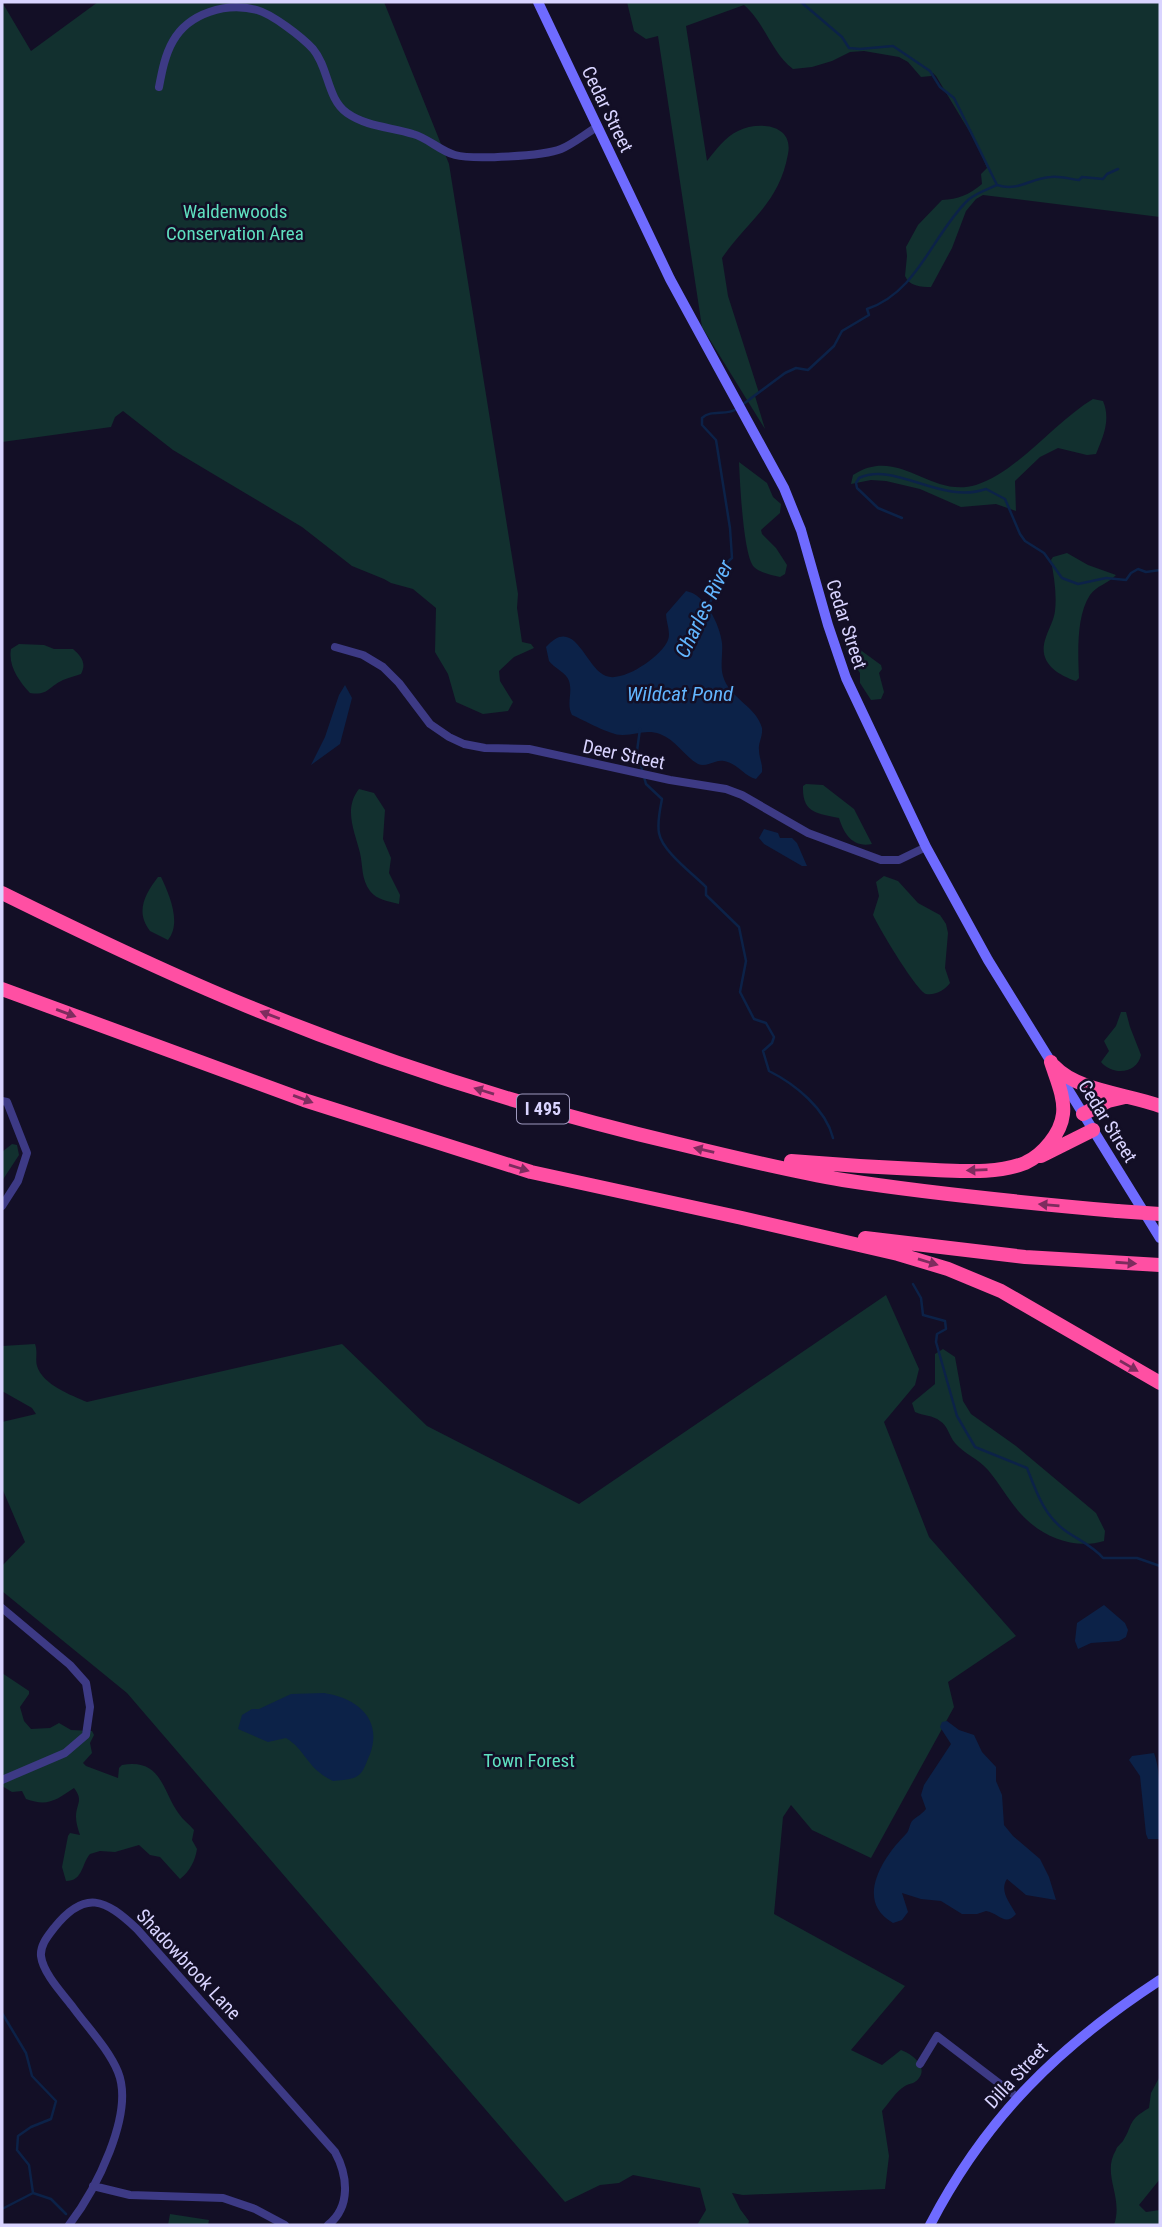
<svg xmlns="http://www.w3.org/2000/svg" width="1162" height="2227" font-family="'Roboto Condensed',sans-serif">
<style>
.green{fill:#12302f}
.water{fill:#0c2248}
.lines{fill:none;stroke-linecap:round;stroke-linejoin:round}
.stream{stroke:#0c2248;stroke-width:2.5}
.minor{stroke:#3d3a85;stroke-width:8}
.secondary{stroke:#6f6bff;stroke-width:10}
.motorway{stroke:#ff4fa3;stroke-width:14}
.motorway-bridge{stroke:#ff4fa3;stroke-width:14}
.oneway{fill:#7d2c5e}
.labels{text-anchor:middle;stroke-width:5;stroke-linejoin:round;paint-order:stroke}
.shield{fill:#130f26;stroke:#9e99be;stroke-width:2}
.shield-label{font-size:18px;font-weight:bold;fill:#d9d4ff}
.street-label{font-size:19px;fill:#d9d4ff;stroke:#130f26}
.park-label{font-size:19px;fill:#5fe0c0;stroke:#130f26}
.water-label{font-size:21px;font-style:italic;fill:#62b6ff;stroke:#130f26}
</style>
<rect width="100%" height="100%" fill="#130f26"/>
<path class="green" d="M2,2L31,51L98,2H384L449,164L518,594L517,608L522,642L531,644L534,648L514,657L499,671L500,681L513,702L508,711L483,714L456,702L448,674L435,652L436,608L413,589L391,583L384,579L352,566L302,527L173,450L123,411L115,417L111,427L2,442Z
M627,2H1160V217L983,195L976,199L966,211L952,248L931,287C921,287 909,286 905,276L907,256L906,247L918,225L942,200C958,199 969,195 982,184L981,174L987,168L977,144L936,76L933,73L931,76L921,77L908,62L899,57L864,51L850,52L832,61L812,67L793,69C771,52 765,23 744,5L686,26L707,161C715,151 725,137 738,131C758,121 794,124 788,154C779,204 748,220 722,258L728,296L759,393L755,396L765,429L702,327L658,36L646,39L634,31Z
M1093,399L1103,401C1111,420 1103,437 1096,454L1087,455L1058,448L1040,457L1015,481L1016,511L996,504L961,507L920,489L886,481L871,480L851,484L853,475C899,445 930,499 976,485C1016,473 1056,421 1093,399Z
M739,462L767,483L773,497L781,504L780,513L761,530L762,534L776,548L787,565L785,574L780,577C772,575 760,573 754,567C743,555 740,481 739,462Z
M1067,553L1088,565L1116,575C1109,583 1096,586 1090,595C1076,616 1078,654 1079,678L1076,681C1055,674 1037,661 1046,637C1049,628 1054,620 1055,611C1057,594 1054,577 1051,560L1053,557Z
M844,638L881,665L882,669L879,673L884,692L881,699L871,700L860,683V673L847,653Z
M19,644L44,645L54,649H73C81,656 87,663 81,674C75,676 68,678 63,680C48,687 48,696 30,693C19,681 8,666 11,649Z
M806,784L823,785L854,809L872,844C853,848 844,834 839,818C818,813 802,814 803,786Z
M359,789L374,793L385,810L383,839L391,858L389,873L400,895L399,904C388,901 377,900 370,891C361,879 363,866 360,853C355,832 343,809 359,789Z
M884,876L898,881L918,903L940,915L946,924L948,933L945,968L950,983C946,989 935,996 926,994C916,990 879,928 873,915L879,896L876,882Z
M158,877H161C169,894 182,923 168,940L150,931C135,912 145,894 158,877Z
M1121,1012H1126L1130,1027L1141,1055C1137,1074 1113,1076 1101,1062L1109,1051L1104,1041L1116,1026Z
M12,1144L17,1145L19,1155L2,1181V1152Z
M886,1295L919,1369L915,1385L884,1422L929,1537L1016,1636L948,1682L954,1707L871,1858L812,1830L791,1805L783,1817L774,1914L905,1986L851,2050L882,2065L901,2050C912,2054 928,2066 919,2078C915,2084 910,2083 905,2086C896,2091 889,2103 882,2111L889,2156L885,2189L743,2195L732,2193L740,2209L749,2221L748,2225H697L706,2210L700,2188L633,2175L619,2183L600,2185L565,2202L127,1693L2,1591V1566L25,1542L2,1488V1422L36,1414L32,1408L2,1391V1346L35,1344C38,1352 35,1359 37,1366C43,1385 71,1395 87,1402L342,1344L427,1426L579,1504Z
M943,1349L955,1357L963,1401L971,1414L1016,1446L1096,1513L1105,1531L1104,1541C1074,1550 1042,1537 1021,1514C1009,1501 1000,1484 988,1470C979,1459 964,1454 955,1443C949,1436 948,1426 940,1421C933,1415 923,1416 915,1412L912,1403L935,1384V1354Z
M2,1673L29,1691V1694L20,1707L24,1721L31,1729L50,1728L59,1723L71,1730L92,1731L94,1735L90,1743L92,1753L83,1763L86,1766L118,1778L119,1768L122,1765C162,1758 162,1791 179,1814C183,1820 189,1824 194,1830L192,1840L197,1849C195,1861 190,1871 180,1879L160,1857L150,1855L139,1845L115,1852L100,1851L90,1854C81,1865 83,1881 66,1881L62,1867L68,1836L70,1833L80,1835C78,1829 76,1823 76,1817C76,1803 84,1801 74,1788C56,1800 48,1807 26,1799L22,1791L12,1792L2,1786Z
M1160,2076V2179L1139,2205L1146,2212L1160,2210V2225H1114C1124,2196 1101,2175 1116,2150C1117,2146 1121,2144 1123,2141C1134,2123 1127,2121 1149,2108L1151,2093Z
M170,2214L209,2220L208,2225H168Z"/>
<path class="water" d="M686,591C705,594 720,625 722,643C723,653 720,666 723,676C729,698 757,707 762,728C763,736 758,743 759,750C759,758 763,764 762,772L756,779C744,776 737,763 724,761C715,759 707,768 698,764C684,756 676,740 660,734C646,729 636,735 623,735C611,736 584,720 572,715C566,704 573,693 569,681C567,673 554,668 549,661L546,647C575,614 585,668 606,676C623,683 662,656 668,640C671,632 666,622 666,614Z
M345,685L352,698L340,744L311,765L325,737L339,695Z
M764,829L778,833L780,838H792L797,843L807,866H802L764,844L759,838Z
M1104,1605L1125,1623L1128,1630L1126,1637L1119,1641L1091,1643L1078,1649L1075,1641L1077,1623Z
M324,1693C357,1698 383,1719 370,1754C367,1760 365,1769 360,1774C354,1780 342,1780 333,1781C306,1768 306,1750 286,1738L268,1742L238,1729L242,1715L252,1709H259L291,1694Z
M947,1721L959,1730L974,1735L982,1752L996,1767V1781L1002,1795L1004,1825L1013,1836L1040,1859L1049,1877L1056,1900L1026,1895L1007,1879C999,1891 1010,1903 1016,1914C1005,1927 999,1913 986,1911L977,1914H962L941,1901L921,1899L902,1893L908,1912L902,1920L893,1923C854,1901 883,1857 906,1834C910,1830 909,1824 913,1820C918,1816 922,1814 926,1809L921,1795L924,1785L951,1744L940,1727L942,1722Z
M1154,1753C1162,1774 1160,1815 1160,1839H1148L1146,1834L1140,1776L1129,1760L1132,1756Z"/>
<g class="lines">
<path class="stream" d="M997,185C1019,192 1030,178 1051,177C1060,176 1070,179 1079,180L1082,177L1103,179L1107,174L1118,169
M742,405L785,373L796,368L808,370L834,346L842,331L869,315L867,309C918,292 932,235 968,200C976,193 988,189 997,185L954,98L940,87L930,71L893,46L860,49L849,48L842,37L801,2
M902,518L878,508L857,488L856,483L859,478C895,461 941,505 986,489L1005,499L1020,534L1025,541L1044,553L1062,578L1078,584L1106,578L1126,580L1131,573L1138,569L1146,572L1160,570
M706,610L716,591L722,567L732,558L730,528L716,440L702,425V418C711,409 726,416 737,409
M640,729L637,751L646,784L662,799C660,809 657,822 659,833C662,851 692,873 706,887V895L739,927L746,961L740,992L754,1019L766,1023L774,1037L772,1043L763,1051L769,1071C795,1084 826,1109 833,1138
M913,1284L921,1298L923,1315L945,1321L946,1329L937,1334L936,1342L957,1416L975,1447L1027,1468C1036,1491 1043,1513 1063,1529C1076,1539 1092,1545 1103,1558H1137L1160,1566
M2,2013L26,2053L32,2076L56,2101L51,2119L31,2127L18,2136L17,2150L29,2165L33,2193L51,2199L66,2214
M2,2209L33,2193"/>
<path class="minor" d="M159,87C162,71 165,55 173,41C189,13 226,2 257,10C272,14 302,37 313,49C329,68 327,99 347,113C367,127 391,127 413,134C428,138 440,151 455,155C473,160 544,156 561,149C573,144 585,134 597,127
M335,647L363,655L383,667L399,683L430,724L449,737L464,744L485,748L529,749L670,780L726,789L742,795L808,833L881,860H899L926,847
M2,1101L7,1102L27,1153L18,1181L2,1206
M2,1608L70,1665L86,1683L90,1707L86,1735L65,1753L2,1780
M920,2064L937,2036L1017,2097
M93,2186L130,2195L223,2198L255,2209L285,2225
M69,2225C95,2191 135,2114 118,2072C108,2048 87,2027 72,2006C62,1993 43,1973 41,1956C40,1945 48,1936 54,1928C85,1889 105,1899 137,1929L335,2152C348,2176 351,2207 328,2225"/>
<path class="secondary" d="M538,2L670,279L784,488L801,530L828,625L846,678L926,847L988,960L1160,1238
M930,2225C986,2117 1059,2046 1160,1980"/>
<path class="motorway" d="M2,893C83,933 164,972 247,1006C388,1064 534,1110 683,1145C736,1158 789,1171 843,1180C934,1194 1026,1203 1117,1211
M2,989L304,1100L531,1172L742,1218L898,1254L948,1269L1001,1291L1160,1383
M1054,1066C1077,1091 1128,1094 1160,1106
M1083,1114L1108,1101L1125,1097
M1041,1156L1093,1130
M791,1161C839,1165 887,1168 935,1170C964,1171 997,1174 1025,1163C1043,1155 1061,1133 1063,1114C1065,1097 1056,1078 1051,1062
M865,1238L1025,1257L1160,1265"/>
<path class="motorway-bridge" d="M1117,1211L1160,1214"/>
</g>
<defs><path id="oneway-solid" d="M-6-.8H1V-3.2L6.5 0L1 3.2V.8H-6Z" transform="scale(1.75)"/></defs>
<g class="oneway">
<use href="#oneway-solid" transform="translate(66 1013) rotate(20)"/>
<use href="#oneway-solid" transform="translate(270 1015) rotate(-159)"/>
<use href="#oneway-solid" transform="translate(484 1091) rotate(-163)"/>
<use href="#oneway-solid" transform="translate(303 1099) rotate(20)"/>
<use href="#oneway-solid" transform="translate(704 1150) rotate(-167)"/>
<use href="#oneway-solid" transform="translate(519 1168) rotate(17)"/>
<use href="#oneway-solid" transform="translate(977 1170) rotate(178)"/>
<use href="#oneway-solid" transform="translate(1049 1205) rotate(-175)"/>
<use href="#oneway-solid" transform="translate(928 1262) rotate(17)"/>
<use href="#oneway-solid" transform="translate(1126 1263) rotate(4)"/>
<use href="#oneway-solid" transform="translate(1129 1366) rotate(30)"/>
</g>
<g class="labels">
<rect class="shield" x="517" y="1094.5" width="52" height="29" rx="5"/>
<g class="shield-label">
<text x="543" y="1115">I 495</text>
</g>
<g class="street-label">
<text transform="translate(608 109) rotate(64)" y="7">Cedar Street</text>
<text transform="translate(847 624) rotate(72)" y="7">Cedar Street</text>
<text transform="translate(624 754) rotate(12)" y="7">Deer Street</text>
<text transform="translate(1108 1121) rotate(58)" y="7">Cedar Street</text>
<text transform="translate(189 1964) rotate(47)" y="7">Shadowbrook Lane</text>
<text transform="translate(1016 2075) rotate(-47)" y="7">Dilla Street</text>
</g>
<g class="park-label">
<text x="235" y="218">Waldenwoods<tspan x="235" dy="22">Conservation Area</tspan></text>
<text x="529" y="1767">Town Forest</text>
</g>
<g class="water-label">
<text transform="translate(704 609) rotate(-64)" y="7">Charles River</text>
<text x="680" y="701">Wildcat Pond</text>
</g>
</g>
<rect width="1162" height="2227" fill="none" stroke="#d9d4ff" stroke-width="7"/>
</svg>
